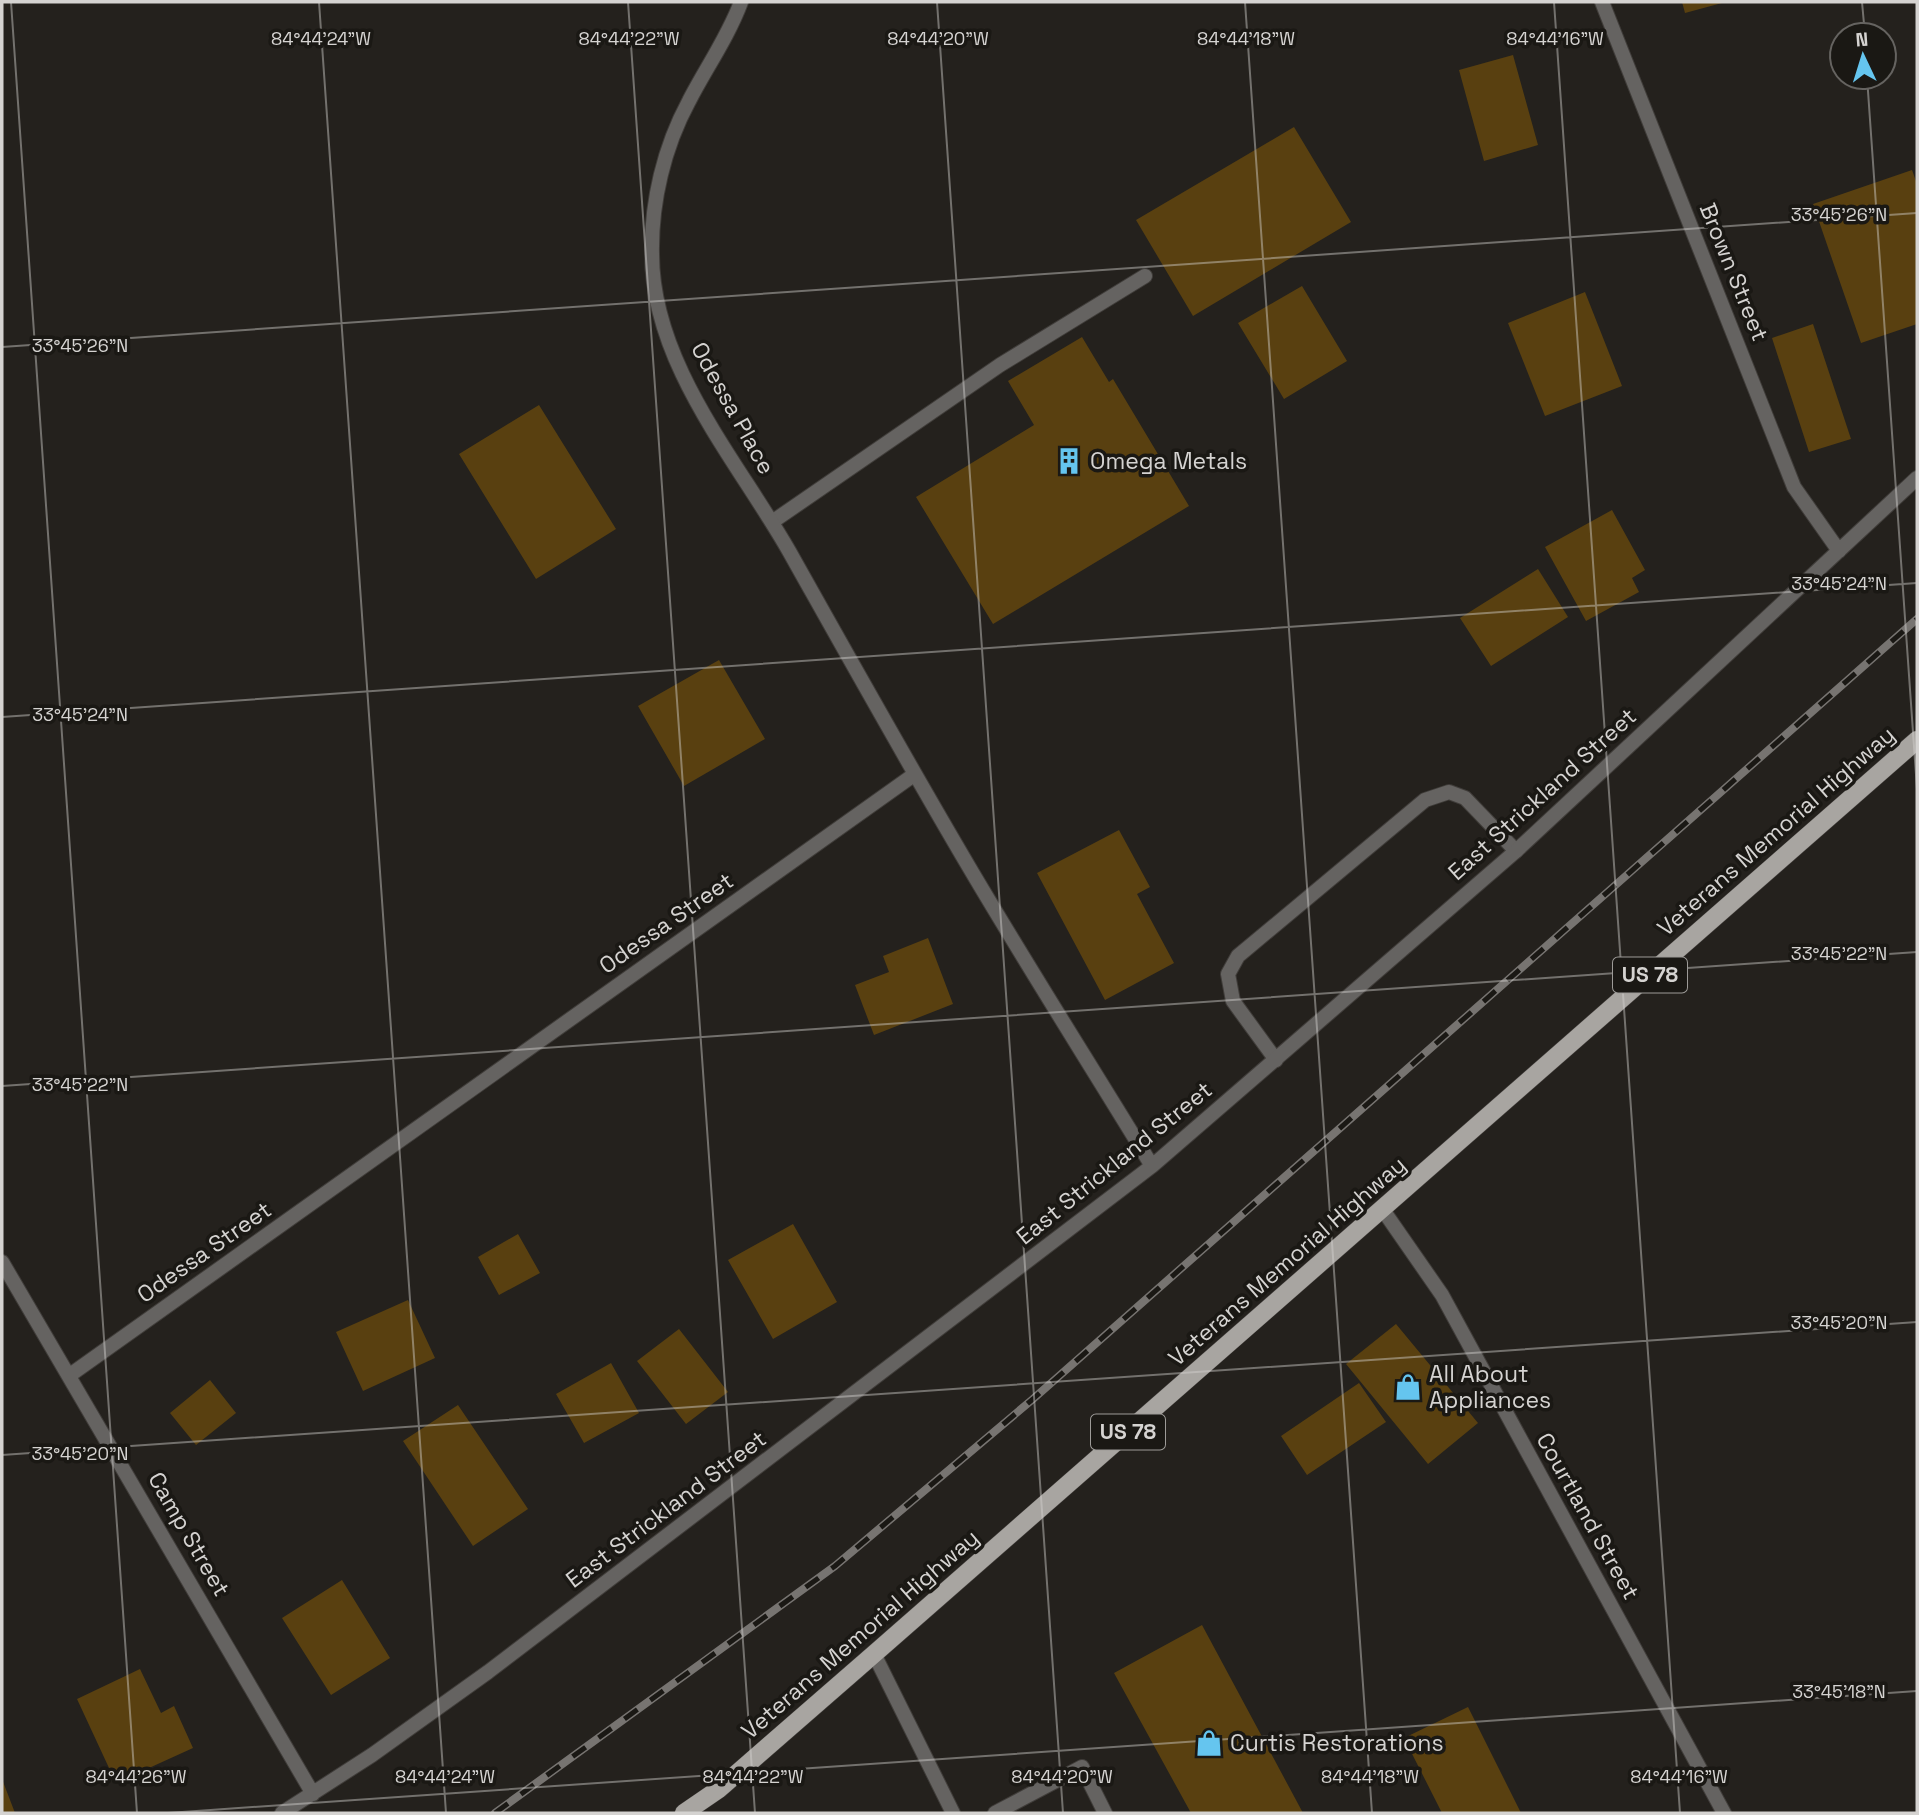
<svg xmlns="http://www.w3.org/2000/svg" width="1919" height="1815" font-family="'Space Grotesk',sans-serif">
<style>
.building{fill:#594010}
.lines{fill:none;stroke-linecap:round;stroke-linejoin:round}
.lane-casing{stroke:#403d3a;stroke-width:16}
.street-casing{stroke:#403d3a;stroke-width:16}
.primary-casing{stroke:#403d3a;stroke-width:19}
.lane{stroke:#656361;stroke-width:14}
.street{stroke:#656361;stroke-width:14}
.primary{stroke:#a8a5a1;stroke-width:18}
.rail-casing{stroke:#777471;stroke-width:8}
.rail{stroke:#1a1814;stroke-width:5;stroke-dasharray:16;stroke-linecap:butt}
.ticks{fill:none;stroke:#d5d3d1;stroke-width:2;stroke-opacity:0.45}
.labels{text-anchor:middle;stroke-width:7;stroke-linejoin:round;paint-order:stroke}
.shield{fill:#1a1814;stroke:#9d9b98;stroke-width:2}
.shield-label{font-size:21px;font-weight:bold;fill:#d5d3d1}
.street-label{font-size:23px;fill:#d5d3d1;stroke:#1a1814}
.poi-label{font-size:23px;fill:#d5d3d1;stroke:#1a1814;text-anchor:start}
.ticks-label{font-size:18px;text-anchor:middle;fill:#d5d3d1;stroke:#1a1814;stroke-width:7;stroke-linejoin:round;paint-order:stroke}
</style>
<rect width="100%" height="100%" fill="#24211d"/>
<path class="building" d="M1682,2H1721L1722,3L1685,13Z
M1513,55L1538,145L1484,161L1459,70Z
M1294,127L1351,222L1193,316L1136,220Z
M1912,170L1917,184V324L1861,343L1813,204Z
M1302,286L1347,361L1284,399L1238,323Z
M1585,292L1622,386L1545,416L1508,323Z
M1813,324L1851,439L1809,452L1772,338Z
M1082,337L1109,382L1113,379L1189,506L993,624L916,497L1034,425L1008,381Z
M539,405L616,529L536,579L459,454Z
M1612,510L1645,570L1632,578L1639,592L1586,621L1545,547Z
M1538,569L1568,617L1491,666L1460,618Z
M719,660L765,739L684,786L638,706Z
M1119,830L1150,887L1137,894L1174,963L1105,1000L1037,873Z
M928,938L953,1004L874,1035L855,985L889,972L883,956Z
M793,1224L837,1302L773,1339L728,1260Z
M518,1234L540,1273L499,1295L478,1257Z
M408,1300L435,1358L363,1391L336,1332Z
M1396,1324L1478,1423L1428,1464L1346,1364Z
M679,1329L728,1392L686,1424L637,1361Z
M611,1363L639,1413L584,1443L556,1394Z
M210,1380L236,1413L196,1445L170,1413Z
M1359,1383L1386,1422L1307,1475L1281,1436Z
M458,1405L528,1509L473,1546L403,1441Z
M342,1580L390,1658L331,1695L282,1618Z
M1202,1625L1303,1813H1191L1114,1673Z
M140,1669L161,1713L174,1706L193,1748L116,1783L77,1699Z
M1468,1707L1521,1813H1442L1404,1738Z
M2,1779L15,1813H2Z"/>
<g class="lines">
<defs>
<path id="lane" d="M772,522L1000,365L1145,276
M1276,1060L1233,1001L1228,974L1238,956L1425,800L1449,792L1465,798L1516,851
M995,1813L1082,1767L1105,1813"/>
<path id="street" d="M741,2C728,37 706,68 689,101C664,147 651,202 652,254C652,364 737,460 789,551C848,656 907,762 969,867C1028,967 1091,1066 1152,1166
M1602,2L1794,487L1839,551
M1383,1210L1442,1295L1724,1813
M2,1262L313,1794
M70,1375L915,774
M874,1654L953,1813
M282,1813L372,1755L488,1672L1152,1166L1516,851L1917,478"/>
<path id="primary" d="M684,1813L719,1789L874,1654L1917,740"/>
</defs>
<use href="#lane" class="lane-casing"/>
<use href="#street" class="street-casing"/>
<use href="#primary" class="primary-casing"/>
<use href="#lane" class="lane"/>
<use href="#street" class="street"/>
<use href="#primary" class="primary"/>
<defs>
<path id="rail" d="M495,1813L835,1566L1033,1399L1917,619"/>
</defs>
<use href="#rail" class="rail-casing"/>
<use href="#rail" class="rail"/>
</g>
<path class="ticks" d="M11,2L137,1813M319,2L446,1813M628,2L755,1813M937,2L1063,1813M1245,2L1372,1813M1554,2L1680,1813M1862,2L1865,35M1867,77L1917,789M2,347L1917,213M2,717L1917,583M2,1086L1917,952M2,1455L1917,1322M168,1813L1917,1691"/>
<defs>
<symbol id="building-bare" viewBox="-9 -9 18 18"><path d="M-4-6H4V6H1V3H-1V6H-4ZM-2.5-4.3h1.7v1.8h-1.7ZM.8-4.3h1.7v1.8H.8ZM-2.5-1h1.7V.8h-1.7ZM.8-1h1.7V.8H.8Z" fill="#65c5ef" stroke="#1a1814" stroke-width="2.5" paint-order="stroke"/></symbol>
<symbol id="shop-bare" viewBox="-9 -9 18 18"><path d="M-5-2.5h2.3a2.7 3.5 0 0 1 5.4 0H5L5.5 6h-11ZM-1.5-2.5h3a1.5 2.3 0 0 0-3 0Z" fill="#65c5ef" stroke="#1a1814" stroke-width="2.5" paint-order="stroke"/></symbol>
</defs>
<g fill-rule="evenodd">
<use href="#building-bare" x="1050" y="442" width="38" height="38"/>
<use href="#shop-bare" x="1389" y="1368" width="38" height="38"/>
<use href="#shop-bare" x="1190" y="1724" width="38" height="38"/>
</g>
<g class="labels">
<g class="shield">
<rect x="1613" y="957.5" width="74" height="35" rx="5"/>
<rect x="1091" y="1414.5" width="74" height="35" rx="5"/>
</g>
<g class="shield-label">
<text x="1650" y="982">US 78</text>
<text x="1128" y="1439">US 78</text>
</g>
<g class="street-label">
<text transform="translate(1734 272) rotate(68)" y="8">Brown Street</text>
<text transform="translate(733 408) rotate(61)" y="8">Odessa Place</text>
<text transform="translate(1542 794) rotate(-42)" y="8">East Strickland Street</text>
<text transform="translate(1776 831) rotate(-41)" y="8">Veterans Memorial Highway</text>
<text transform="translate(666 923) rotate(-35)" y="8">Odessa Street</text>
<text transform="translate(1114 1163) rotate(-39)" y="8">East Strickland Street</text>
<text transform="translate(204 1252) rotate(-35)" y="8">Odessa Street</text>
<text transform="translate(1287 1261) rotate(-41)" y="8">Veterans Memorial Highway</text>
<text transform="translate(666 1509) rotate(-37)" y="8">East Strickland Street</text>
<text transform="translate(1588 1516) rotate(61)" y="8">Courtland Street</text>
<text transform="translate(189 1534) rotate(60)" y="8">Camp Street</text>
<text transform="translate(860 1634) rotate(-41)" y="8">Veterans Memorial Highway</text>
</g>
<g class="poi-label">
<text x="1090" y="469">Omega Metals</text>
<text x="1429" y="1382">All About<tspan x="1429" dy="26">Appliances</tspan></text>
<text x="1230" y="1751">Curtis Restorations</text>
</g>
</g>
<g class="ticks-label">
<text x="321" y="45">84°44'24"W</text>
<text x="629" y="45">84°44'22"W</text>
<text x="938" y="45">84°44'20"W</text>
<text x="1246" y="45">84°44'18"W</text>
<text x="1555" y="45">84°44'16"W</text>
<text x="1839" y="221">33°45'26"N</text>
<text x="80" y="352">33°45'26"N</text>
<text x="1839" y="590">33°45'24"N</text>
<text x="80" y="721">33°45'24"N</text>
<text x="1839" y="960">33°45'22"N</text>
<text x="80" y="1091">33°45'22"N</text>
<text x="1839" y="1329">33°45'20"N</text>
<text x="80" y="1460">33°45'20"N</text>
<text x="1839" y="1698">33°45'18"N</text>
<text x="136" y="1783">84°44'26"W</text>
<text x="445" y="1783">84°44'24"W</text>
<text x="753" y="1783">84°44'22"W</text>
<text x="1062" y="1783">84°44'20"W</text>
<text x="1370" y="1783">84°44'18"W</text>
<text x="1679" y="1783">84°44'16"W</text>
</g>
<rect width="1919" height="1815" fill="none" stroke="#d5d3d1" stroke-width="7"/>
<g transform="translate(1863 56) rotate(356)"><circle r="33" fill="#1a1814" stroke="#656360" stroke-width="2"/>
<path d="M0-5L12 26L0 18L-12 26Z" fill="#65c5ef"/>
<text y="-10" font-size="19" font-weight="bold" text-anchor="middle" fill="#d5d3d1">N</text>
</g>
</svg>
